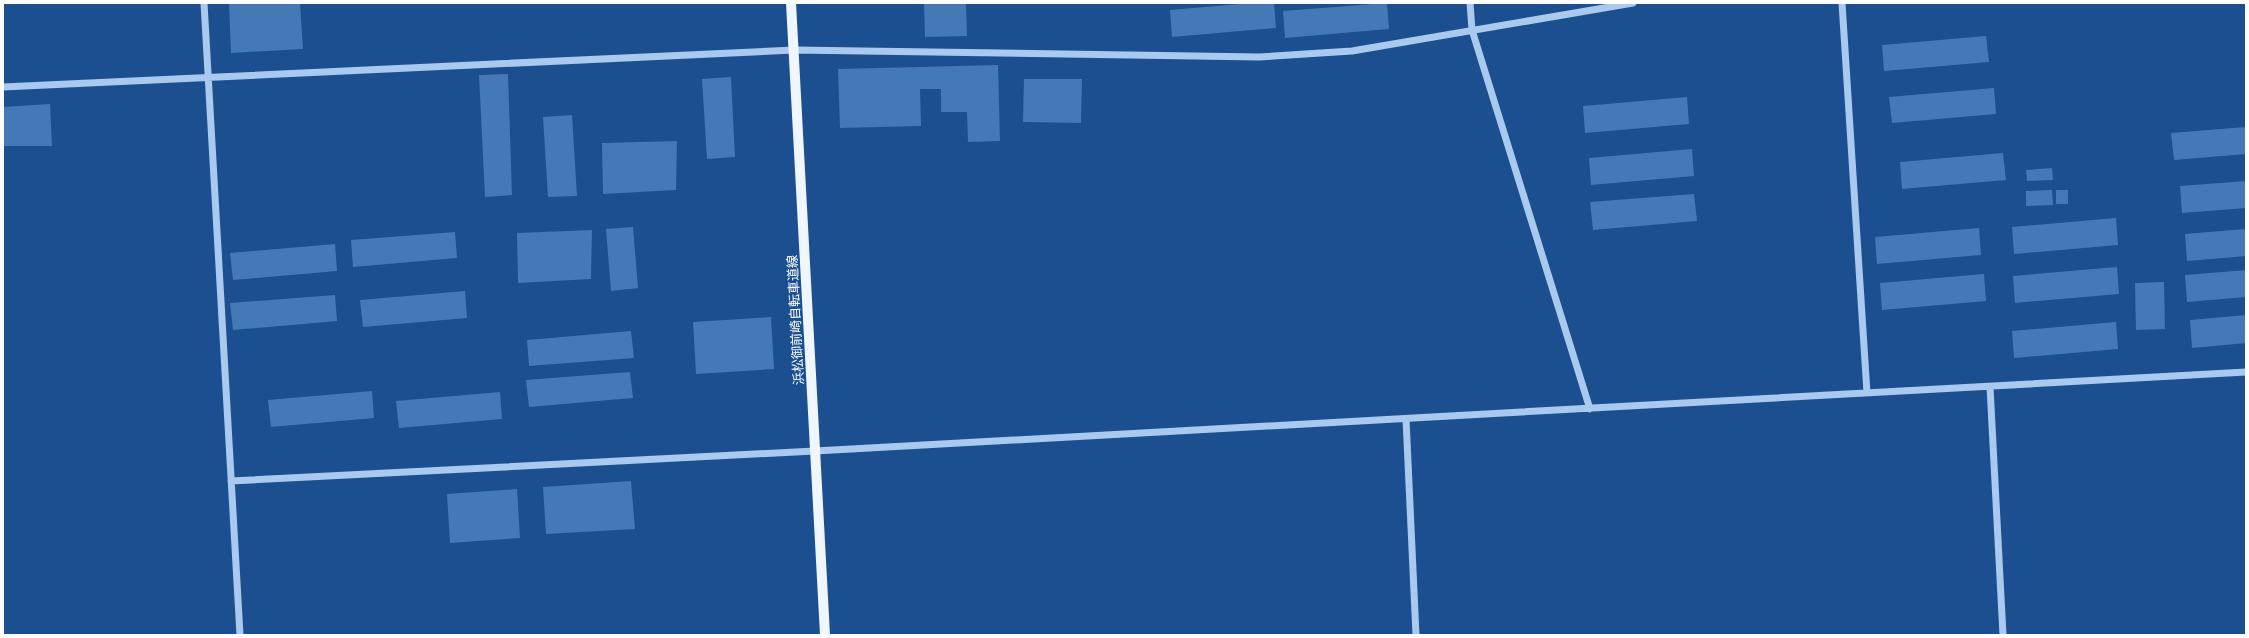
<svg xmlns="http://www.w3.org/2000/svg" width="2249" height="638" font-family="Rubik,'Noto Sans JP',sans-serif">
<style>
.building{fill:#4478b7}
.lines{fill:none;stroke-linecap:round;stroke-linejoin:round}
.minor{stroke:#a9c9ee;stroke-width:7}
.major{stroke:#f0f6ff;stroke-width:10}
.labels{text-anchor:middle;stroke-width:3;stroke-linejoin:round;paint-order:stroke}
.street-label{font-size:13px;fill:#fff;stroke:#1b4f8f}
</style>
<rect width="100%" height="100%" fill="#1b4f8f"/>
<path class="building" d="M229,3H300L303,49L231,53Z
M924,3H966L967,36L925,37Z
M1252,3H1274L1276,28L1172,37L1170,10Z
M1387,3L1389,29L1285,38L1283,11Z
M1986,36L1989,62L1884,71L1882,45Z
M998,65L1000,141L968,142L967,112H941V89H920L921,126L840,128L838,69Z
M508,74L512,195L485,197L479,75Z
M731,77L735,157L707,159L702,79Z
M1024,79H1082L1081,123L1023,122Z
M1994,88L1996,114L1892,123L1889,97Z
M1687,97L1689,124L1585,133L1583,106Z
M50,104L52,146H3V107Z
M572,115L577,196L548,197L543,117Z
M2246,127V154L2174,160L2171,133Z
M677,141L676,190L603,194L602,143Z
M1692,149L1694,176L1591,185L1589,158Z
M2003,153L2006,180L1902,189L1900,162Z
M2052,168L2053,180L2027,181L2026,170Z
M2246,181V208L2182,213L2180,186Z
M2052,190L2053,205L2026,206V191Z
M2056,190H2068V204H2056Z
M1694,194L1697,221L1593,230L1590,202Z
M2116,218L2118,245L2014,254L2012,227Z
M633,227L638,288L611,291L606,229Z
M1979,228L1981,255L1877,264L1875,237Z
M2246,229V256L2187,261L2185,234Z
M592,230L591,279L518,283L517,233Z
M455,232L457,258L353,267L351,240Z
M335,244L337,271L233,280L230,253Z
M2117,267L2119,294L2015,303L2013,276Z
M2246,270V297L2187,302L2185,275Z
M1984,274L1986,301L1882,310L1880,283Z
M2164,282L2165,329L2136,330L2135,283Z
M465,291L467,318L363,327L360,300Z
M335,295L337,321L233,330L230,303Z
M2246,315V343L2192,348L2190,320Z
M771,317L774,369L696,374L693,322Z
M2116,322L2118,349L2014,358L2012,331Z
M631,331L634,358L529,366L527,340Z
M630,372L633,398L529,407L526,380Z
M372,391L374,418L271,427L268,400Z
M500,392L502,419L399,428L396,401Z
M631,481L635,529L546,534L543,487Z
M517,489L520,538L450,543L447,494Z"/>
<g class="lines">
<path class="minor" d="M204,3L240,635
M1470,3L1472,30L1590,409
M1842,3L1867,393
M3,87L794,50L1259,57L1352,51L1633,3
M1990,387L2003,635
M1406,419L1416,635
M231,481L815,451L2246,372"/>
<path class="major" d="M791,3L825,635"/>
</g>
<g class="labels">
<g class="street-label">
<text transform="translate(795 320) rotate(-93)" y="5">浜松御前崎自転車道線</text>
</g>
</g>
<rect width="2249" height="638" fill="none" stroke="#ffffff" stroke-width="8"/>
</svg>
